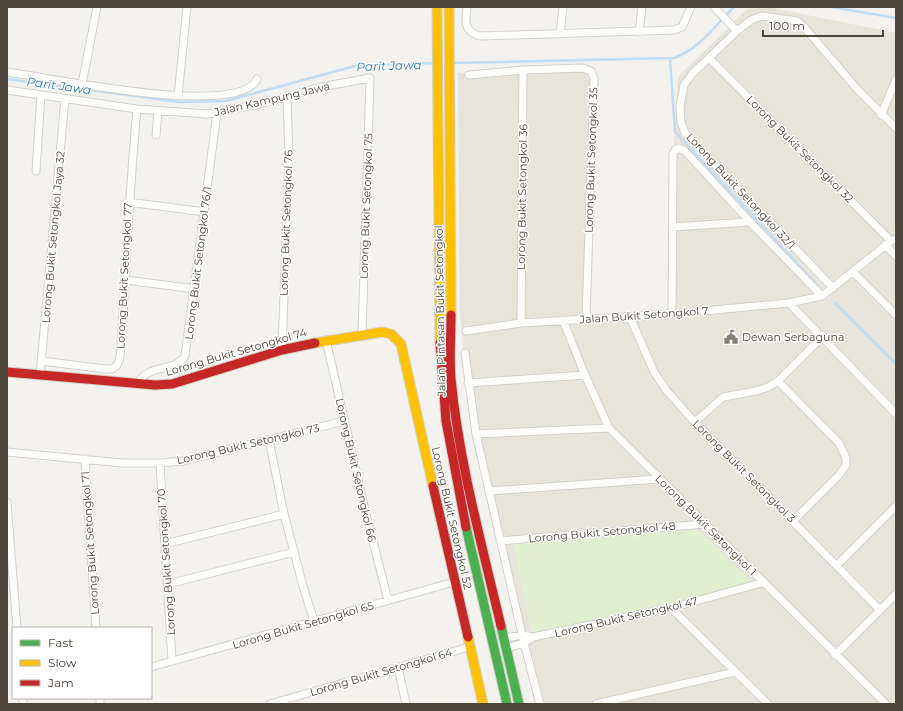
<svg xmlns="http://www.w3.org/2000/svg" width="903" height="711" font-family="Montserrat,sans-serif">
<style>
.residential{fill:#e7e4dc}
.green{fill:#e1eecf}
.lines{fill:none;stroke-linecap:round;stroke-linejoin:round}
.stream{stroke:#c0ddf1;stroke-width:2.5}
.street-casing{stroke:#d2d0cb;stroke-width:9}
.fast-casing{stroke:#d3cfc5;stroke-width:11}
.slow-casing{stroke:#d3cfc5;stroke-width:11}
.jam-casing{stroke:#d3cfc5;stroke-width:11}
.street{stroke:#fdfdfc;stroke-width:7}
.fast{stroke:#4caf50;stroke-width:9}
.slow{stroke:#ffc107;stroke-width:9}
.jam{stroke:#c62828;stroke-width:9}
.labels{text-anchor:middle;stroke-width:3;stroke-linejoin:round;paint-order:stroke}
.street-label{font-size:11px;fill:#4b4439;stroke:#fff}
.poi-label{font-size:11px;fill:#4b4439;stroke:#fff;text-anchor:start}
.water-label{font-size:12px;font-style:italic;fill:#2e7ab2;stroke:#fff}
</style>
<rect width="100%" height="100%" fill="#f4f2ee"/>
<path class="residential" d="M768,7L896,33V704H538L467,384L460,314L458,73L589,71L591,106L588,130L584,315L674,312V138L678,77L747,9Z"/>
<path class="green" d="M694,526L753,583L532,635L513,543Z"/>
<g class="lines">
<path class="stream" d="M831,7L896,18
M670,59L675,132L818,286
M453,63L674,58C698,50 716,25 734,7
M7,79L180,102L226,101L355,66L434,63
M835,303L896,364"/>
<defs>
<path id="street" d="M467,7C465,21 464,32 480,36L674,30L682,27L691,7
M714,7L737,31
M639,32L642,7
M560,34L563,7
M709,58L891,241
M7,72C47,77 239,119 257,79
M469,75L523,70L583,68L591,71L594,79L586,319
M82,84L97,7
M7,90L137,109L207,114L259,104L321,87L370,78L362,334
M178,96L187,7
M881,115L896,80
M156,135L158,112
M36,171L41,95
M128,202L205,212
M672,227L750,222
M885,245L896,256
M853,272L896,315
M126,280L195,289
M833,288L685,133L681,122L680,106L684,85L693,73L737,31L751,20L762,16L797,21L805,28L857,89L896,128
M789,303L896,414
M672,314L673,154L675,150L679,148L685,151L750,222L822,296
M630,317L654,372L667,391L691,418L880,610
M563,320L585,375L609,428L886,704
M521,323L523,70
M466,331L521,323L672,314L789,303L822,296L891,241L896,239
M326,340L366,514L388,600
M282,350L289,156L287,97
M465,353L476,434L524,643L540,704
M42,361L105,369H112L117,365L120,358C126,275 129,192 137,109
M40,375L65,99
M778,381L839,443L846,458V465L839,475L793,521
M138,383C149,363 174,373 185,356L217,113
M468,383L585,375
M695,422L723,397L756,391L768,387L778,381L823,336
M476,434L609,428
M269,440L284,514L303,586L314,621
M7,452L122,463H160L183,461L344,421
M85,459L96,628
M160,463L172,661
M489,491L659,479
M7,502L17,628
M500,541L705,524
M165,544L284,514
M837,565L896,506
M168,584L294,552
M671,608L768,704
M533,637L671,608L764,582
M505,638L522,635L533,637L524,643L507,648
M835,655L896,594
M151,667L454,582
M398,667L406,704
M23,698V704
M100,698V704
M270,704L469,647
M596,704L735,672"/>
<path id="fast" d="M466,527L507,704
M501,626L519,704"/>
<path id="slow" d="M437,7L440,343
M449,7L451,315
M315,343L382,332L391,334L401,344L433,486
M468,637L483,704"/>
<path id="jam" d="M451,315C451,336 449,358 451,379C459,463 482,545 501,626
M440,343L446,421L466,527
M7,372L155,385L172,384L282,350L315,343
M433,486L468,637"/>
</defs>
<use href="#street" class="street-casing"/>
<use href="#fast" class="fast-casing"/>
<use href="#slow" class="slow-casing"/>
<use href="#jam" class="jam-casing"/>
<use href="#street" class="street"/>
<use href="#fast" class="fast"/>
<use href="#slow" class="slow"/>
<use href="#jam" class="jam"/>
</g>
<defs>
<symbol id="civic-bare" viewBox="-9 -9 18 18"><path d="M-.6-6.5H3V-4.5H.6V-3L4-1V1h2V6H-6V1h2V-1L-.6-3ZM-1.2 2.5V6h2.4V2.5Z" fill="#868178" stroke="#fff" stroke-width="2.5" paint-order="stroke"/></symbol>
</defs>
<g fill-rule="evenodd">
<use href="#civic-bare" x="721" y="327" width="20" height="20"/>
</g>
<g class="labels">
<g class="street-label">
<text transform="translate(272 99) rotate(-13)" y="4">Jalan Kampung Jawa</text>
<text transform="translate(800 149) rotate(45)" y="4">Lorong Bukit Setongkol 32</text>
<text transform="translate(591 160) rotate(-88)" y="4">Lorong Bukit Setongkol 35</text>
<text transform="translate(741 191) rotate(47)" y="4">Lorong Bukit Setongkol 32/1</text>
<text transform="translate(522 197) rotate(-89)" y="4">Lorong Bukit Setongkol 36</text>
<text transform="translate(366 206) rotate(-88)" y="4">Lorong Bukit Setongkol 75</text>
<text transform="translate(286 223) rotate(-88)" y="4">Lorong Bukit Setongkol 76</text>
<text transform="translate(53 237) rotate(-85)" y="4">Lorong Bukit Setongkol Jaya 32</text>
<text transform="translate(198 263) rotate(-83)" y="4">Lorong Bukit Setongkol 76/1</text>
<text transform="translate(124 276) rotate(-87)" y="4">Lorong Bukit Setongkol 77</text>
<text transform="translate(440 311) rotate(-91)" y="4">Jalan Pintasan Bukit Setongkol</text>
<text transform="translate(644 315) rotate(-4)" y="4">Jalan Bukit Setongkol 7</text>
<text transform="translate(236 352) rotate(-16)" y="4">Lorong Bukit Setongkol 74</text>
<text transform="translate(248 444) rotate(-13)" y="4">Lorong Bukit Setongkol 73</text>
<text transform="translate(356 470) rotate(77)" y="4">Lorong Bukit Setongkol 66</text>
<text transform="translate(744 471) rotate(45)" y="4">Lorong Bukit Setongkol 3</text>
<text transform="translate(452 518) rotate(77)" y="4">Lorong Bukit Setongkol 52</text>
<text transform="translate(706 525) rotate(45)" y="4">Lorong Bukit Setongkol 1</text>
<text transform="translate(602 532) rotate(-5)" y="4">Lorong Bukit Setongkol 48</text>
<text transform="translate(90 543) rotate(-94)" y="4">Lorong Bukit Setongkol 71</text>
<text transform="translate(166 562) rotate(-94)" y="4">Lorong Bukit Setongkol 70</text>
<text transform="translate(626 617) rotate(-13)" y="4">Lorong Bukit Setongkol 47</text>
<text transform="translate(303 625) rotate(-16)" y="4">Lorong Bukit Setongkol 65</text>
<text transform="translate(381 672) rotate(-16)" y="4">Lorong Bukit Setongkol 64</text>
</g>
<g class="poi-label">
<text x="742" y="341">Dewan Serbaguna</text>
</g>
<g class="water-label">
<text transform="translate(389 66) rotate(-2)" y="4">Parit Jawa</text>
<text transform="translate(59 86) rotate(8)" y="4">Parit Jawa</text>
</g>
</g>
<rect width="903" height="711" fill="none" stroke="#4b4439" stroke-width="16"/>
<rect x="12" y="627" width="140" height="72" fill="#ffffff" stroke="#b7b4b0"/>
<rect x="20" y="640" width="20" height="6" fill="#4caf50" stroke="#b7b4b0"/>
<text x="48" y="647" font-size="12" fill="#4b4439">Fast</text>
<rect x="20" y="660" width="20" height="6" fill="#ffc107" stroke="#b7b4b0"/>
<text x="48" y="667" font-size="12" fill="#4b4439">Slow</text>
<rect x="20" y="680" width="20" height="6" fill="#c62828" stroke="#b7b4b0"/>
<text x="48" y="687" font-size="12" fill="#4b4439">Jam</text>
<path d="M763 30v6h120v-6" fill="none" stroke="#4b4439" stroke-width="2"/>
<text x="769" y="30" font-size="12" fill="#4b4439" stroke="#ffffff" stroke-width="3" paint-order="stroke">100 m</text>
</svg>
